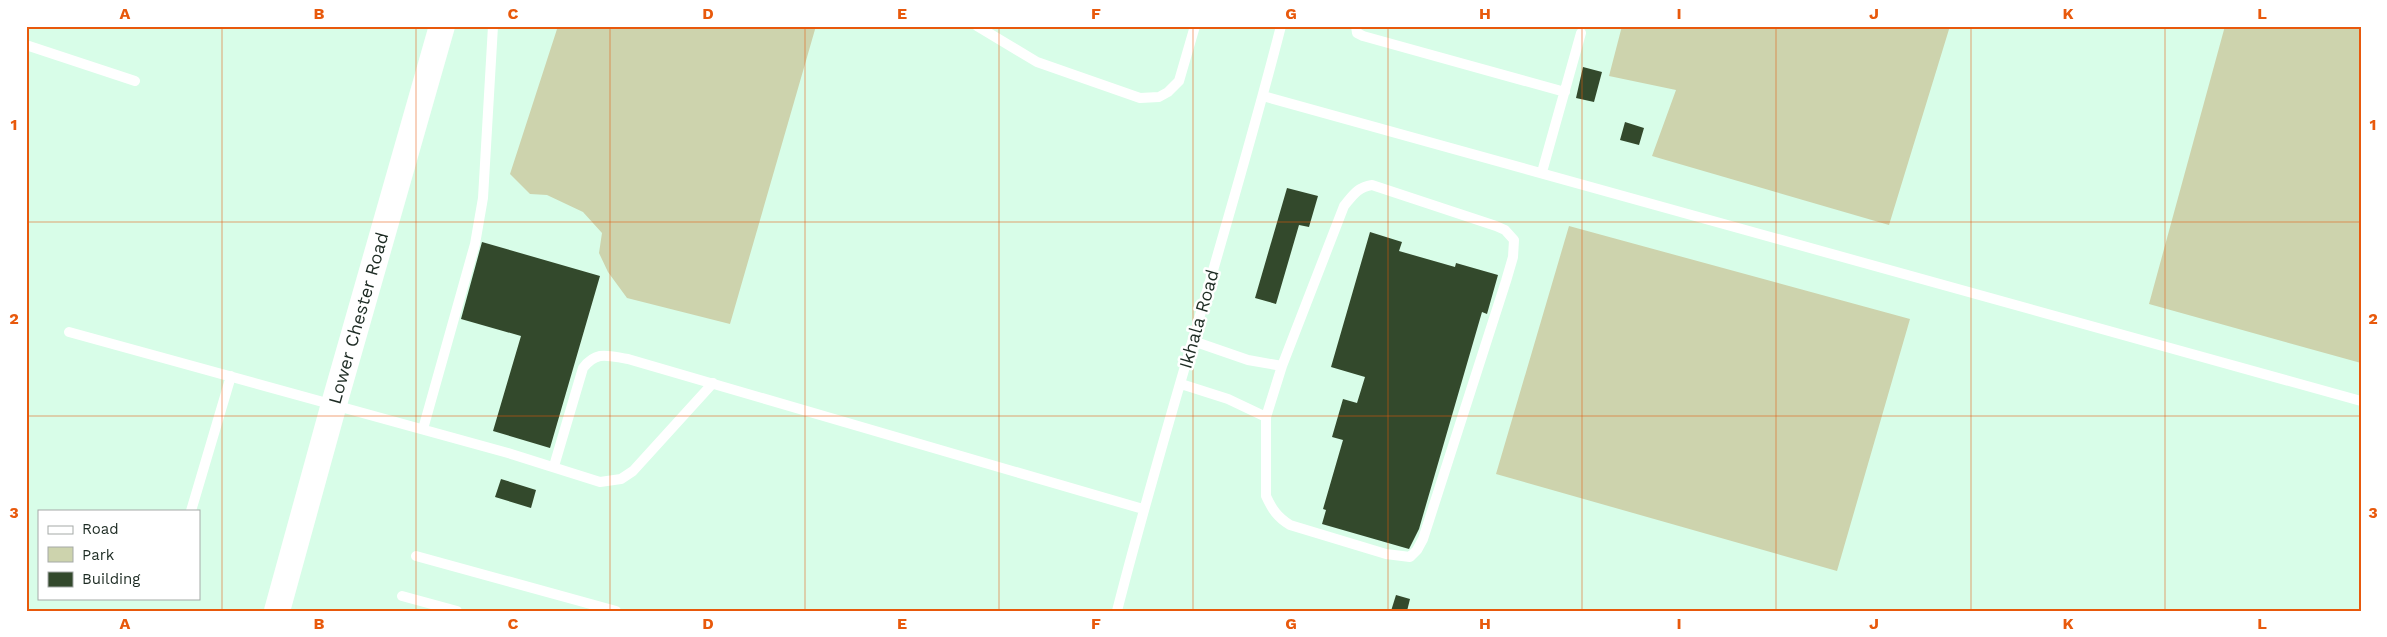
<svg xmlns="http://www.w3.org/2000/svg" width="2387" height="637" font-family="'Work Sans',sans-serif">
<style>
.green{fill:#cdd3ad}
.building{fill:#33492c}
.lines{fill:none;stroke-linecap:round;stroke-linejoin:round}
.service{stroke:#fff;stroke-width:10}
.tertiary{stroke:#fff;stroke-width:26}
.grid{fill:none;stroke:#e8590c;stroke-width:1;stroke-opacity:0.55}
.labels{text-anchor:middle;stroke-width:5;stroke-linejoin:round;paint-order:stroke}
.street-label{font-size:18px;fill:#1d2b23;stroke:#fff}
.neatline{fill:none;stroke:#e8590c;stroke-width:2}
.grid-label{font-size:16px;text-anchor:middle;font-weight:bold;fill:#e8590c}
</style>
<rect width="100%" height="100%" fill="#d8fde8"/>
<path class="green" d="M558,26H816L730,324L627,298L608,272L599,253L602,233L583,212L547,195L530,194L510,174Z
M1622,26H1950L1889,225L1652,156L1676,90L1609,76Z
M2225,26H2361V363L2149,304Z
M1569,226L1910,319L1837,571L1496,474Z"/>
<path class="building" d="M1583,67L1602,72L1594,102L1576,98Z
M1625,122L1644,128L1639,145L1620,140Z
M1287,188L1318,196L1309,227L1299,225L1276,304L1255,298Z
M1370,232L1402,242L1399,251L1455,267L1456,263L1498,275L1487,314L1482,312L1419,529L1409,549L1322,524L1326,510L1323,509L1343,440L1332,437L1343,399L1357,403L1365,377L1331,367Z
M482,242L600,276L550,448L493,431L521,336L461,319Z
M501,479L536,490L531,508L495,497Z
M1396,595L1410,599L1407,611H1391Z"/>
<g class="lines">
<path class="service" d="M977,26L1037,62L1140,98L1159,97L1168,92L1179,81L1195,26
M1356,26L1357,33L1363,36L1565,92
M26,45L135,81
M1263,96L2361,401
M1542,172L1581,33
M69,332L508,453L600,482L621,479L633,471L713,383
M1193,341L1248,360L1282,366L1344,206C1353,195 1358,187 1372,185L1496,226L1505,230L1514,240L1513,257L1506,281L1423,539L1417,550L1410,557L1386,554L1290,525C1277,517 1272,509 1266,496V417L1282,366
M1181,384L1228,399L1266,417
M423,429L475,244L483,198L493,26
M554,466L583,368C597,350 608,356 628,359L1143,509
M191,511L231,376
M416,556L616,611
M402,596L457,611
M1117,611C1167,415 1231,222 1281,26"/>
<path class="tertiary" id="s1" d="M277,611L334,404L442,26"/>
</g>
<path class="grid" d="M222,26V611M416,26V611M610,26V611M805,26V611M999,26V611M1193,26V611M1388,26V611M1582,26V611M1776,26V611M1971,26V611M2165,26V611M26,222H2361M26,416H2361"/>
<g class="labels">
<g class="street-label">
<text dy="6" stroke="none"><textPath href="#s1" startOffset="304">Lower Chester Road</textPath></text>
<text transform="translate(1199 319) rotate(-74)" y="6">Ikhala Road</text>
</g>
</g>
<rect width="2387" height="637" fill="none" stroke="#ffffff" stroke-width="55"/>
<rect x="38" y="510" width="162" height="90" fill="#ffffff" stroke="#a5aaa7"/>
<rect x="48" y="526" width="25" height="8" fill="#ffffff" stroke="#a5aaa7"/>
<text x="82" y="534" font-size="15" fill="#1d2b23">Road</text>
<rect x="48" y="547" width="25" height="15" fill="#cdd3ad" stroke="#a5aaa7"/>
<text x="82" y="560" font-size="15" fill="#1d2b23">Park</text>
<rect x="48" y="572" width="25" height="15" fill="#33492c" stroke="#a5aaa7"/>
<text x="82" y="584" font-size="15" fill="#1d2b23">Building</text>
<rect x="28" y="28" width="2332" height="582" class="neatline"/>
<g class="grid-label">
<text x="125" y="19">A</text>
<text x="319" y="19">B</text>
<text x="513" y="19">C</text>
<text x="708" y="19">D</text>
<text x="902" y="19">E</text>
<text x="1096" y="19">F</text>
<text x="1291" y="19">G</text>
<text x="1485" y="19">H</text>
<text x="1679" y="19">I</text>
<text x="1874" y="19">J</text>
<text x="2068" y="19">K</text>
<text x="2262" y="19">L</text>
<text x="14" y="130">1</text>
<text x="2373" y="130">1</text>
<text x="14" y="324">2</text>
<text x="2373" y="324">2</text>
<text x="14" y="518">3</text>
<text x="2373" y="518">3</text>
<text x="125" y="629">A</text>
<text x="319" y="629">B</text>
<text x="513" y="629">C</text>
<text x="708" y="629">D</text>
<text x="902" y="629">E</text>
<text x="1096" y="629">F</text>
<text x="1291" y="629">G</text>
<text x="1485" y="629">H</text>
<text x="1679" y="629">I</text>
<text x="1874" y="629">J</text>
<text x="2068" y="629">K</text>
<text x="2262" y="629">L</text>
</g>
</svg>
